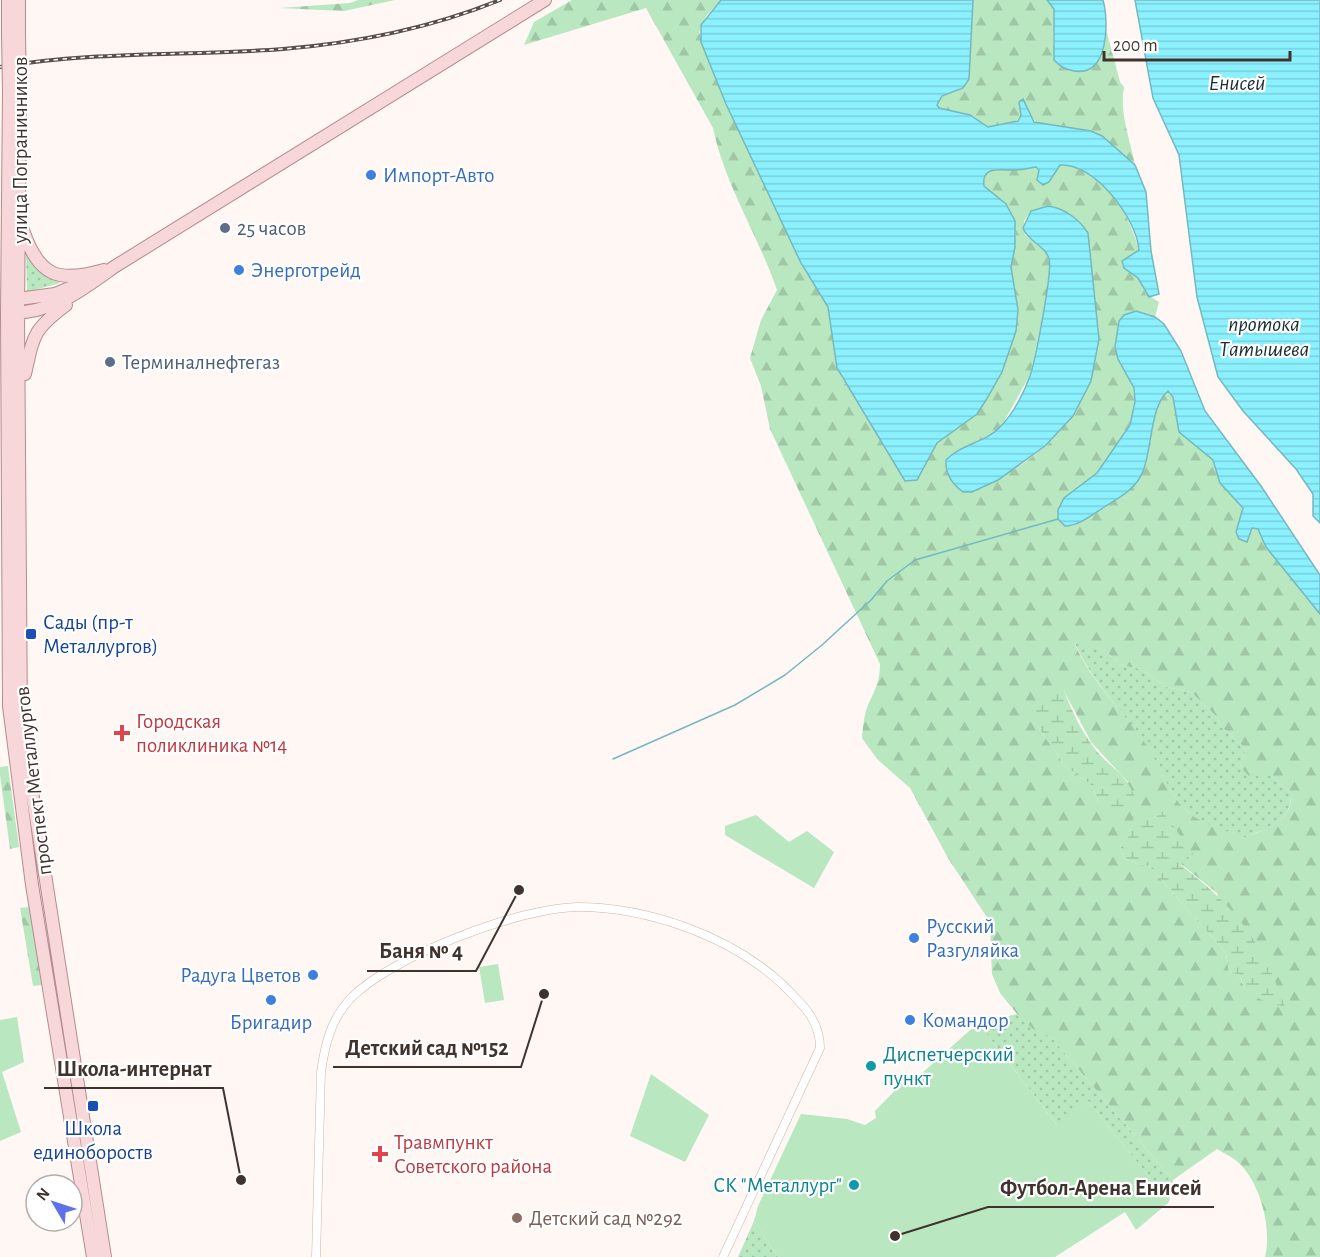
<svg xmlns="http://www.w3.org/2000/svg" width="1320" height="1257" font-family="'Alegreya Sans',sans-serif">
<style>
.grass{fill:url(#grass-dots)}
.forest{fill:url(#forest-firs);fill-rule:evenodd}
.wetland{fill:url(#wetland-marsh)}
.green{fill:#b8e7c0}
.water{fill:url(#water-rules);stroke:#74b8c0;stroke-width:1.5}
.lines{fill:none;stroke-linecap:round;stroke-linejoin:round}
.stream{stroke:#74b8c0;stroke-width:1.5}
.minor-casing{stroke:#d3b2a3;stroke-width:9}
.primary-casing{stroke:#b48c8e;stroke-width:14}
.minor{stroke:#fff;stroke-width:8}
.primary{stroke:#f8d7da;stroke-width:12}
.rail-casing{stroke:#5a4e48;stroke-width:4}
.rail{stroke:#fff;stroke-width:1.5;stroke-dasharray:4.5;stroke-linecap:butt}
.primary-bridge-casing{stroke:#b48c8e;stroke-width:14;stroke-linecap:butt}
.primary-bridge{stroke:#f8d7da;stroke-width:12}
.shop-dot{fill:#3f7fe0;stroke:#fff;stroke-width:2}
.service-dot{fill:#5c6f8a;stroke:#fff;stroke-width:2}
.transit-dot{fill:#1a4fb4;stroke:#fff;stroke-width:2}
.health-dot{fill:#e0444e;stroke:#fff;stroke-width:2}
.culture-dot{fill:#0f9aa8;stroke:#fff;stroke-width:2}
.education-dot{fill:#8d6e63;stroke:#fff;stroke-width:2}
.labels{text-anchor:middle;stroke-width:4.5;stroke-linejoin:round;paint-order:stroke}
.street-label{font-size:21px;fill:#40332d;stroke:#fff}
.shop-label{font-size:21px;fill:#366cbe;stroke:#fff;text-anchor:start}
.service-label{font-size:21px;fill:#4e5e75;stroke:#fff;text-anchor:start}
.transit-label{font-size:21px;fill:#164399;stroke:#fff;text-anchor:start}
.health-label{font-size:21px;fill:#be3a42;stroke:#fff;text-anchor:start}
.culture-label{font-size:21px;fill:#0d838f;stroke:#fff;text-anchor:start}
.education-label{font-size:21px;fill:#785e54;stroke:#fff;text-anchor:start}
.water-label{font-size:22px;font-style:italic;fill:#1a2e30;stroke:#fff}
.leader{fill:none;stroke:#40332d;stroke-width:2}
.callout-dot{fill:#40332d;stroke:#fff;stroke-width:2}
.callout-label{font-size:22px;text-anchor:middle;font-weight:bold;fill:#40332d;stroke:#fff;stroke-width:4.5;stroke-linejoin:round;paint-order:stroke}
</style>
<defs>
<pattern id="grass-dots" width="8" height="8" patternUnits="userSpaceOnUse" patternTransform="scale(1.5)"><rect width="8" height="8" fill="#b8e7c0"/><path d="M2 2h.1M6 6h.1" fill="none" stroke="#9fc7a5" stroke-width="1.8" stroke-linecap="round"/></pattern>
<pattern id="forest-firs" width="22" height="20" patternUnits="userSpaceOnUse" patternTransform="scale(1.5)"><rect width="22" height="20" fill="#b8e7c0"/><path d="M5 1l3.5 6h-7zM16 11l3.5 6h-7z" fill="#9fc7a5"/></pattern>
<pattern id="wetland-marsh" width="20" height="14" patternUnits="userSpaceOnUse" patternTransform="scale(1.5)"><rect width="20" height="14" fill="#b8e7c0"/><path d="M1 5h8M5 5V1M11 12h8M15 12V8" fill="none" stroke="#9fc7a5"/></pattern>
<pattern id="water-rules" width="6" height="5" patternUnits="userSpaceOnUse" patternTransform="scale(1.5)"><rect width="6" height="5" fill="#8bf1ff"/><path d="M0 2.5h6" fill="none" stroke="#79cfdb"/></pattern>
</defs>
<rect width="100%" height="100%" fill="#fef7f4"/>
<path class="grass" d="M26,252L60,283L27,292Z
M1074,641L1106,651L1120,665L1141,669L1166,687L1191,692L1217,717L1221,726L1246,749L1240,767L1270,775L1291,792C1292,824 1268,827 1244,838C1227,831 1203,825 1189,813C1169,797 1162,769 1147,747C1124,712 1090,680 1074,641Z
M1017,1014L1033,1028L1051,1037L1173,1180L1169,1202L1088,1101L1058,1126L978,1023Z
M754,1221L778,1257H738Z"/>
<path class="forest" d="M358,0H395L344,11L279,8L350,3Z
M572,0H721L706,16L699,32L726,104L801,263L828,307L837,368L843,380L917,480L937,443L977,413L986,400L1002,372L1016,331L1018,310L1011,267L1016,233L1006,204L984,186C981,164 1003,171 1016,170C1023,170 1029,168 1036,167L1039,169L1043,185L1046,184L1056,167C1073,157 1108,187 1117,201C1127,215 1133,232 1139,248L1137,253L1122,261V265L1138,278L1146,294L1159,302L1155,317L1146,313L1123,367C1151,402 1122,447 1096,474C1092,479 1082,484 1079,489C1074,499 1074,515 1072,526C1094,516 1138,490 1145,465C1151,444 1151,406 1167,391L1173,397L1179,432L1213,460L1220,483L1243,508L1236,532L1251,530L1254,527L1258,529L1274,557L1320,614V1257H1265C1272,1229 1261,1186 1241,1165C1235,1158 1225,1154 1217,1149L1173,1180L1051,1037L1033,1029L1017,1014L1000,993L992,974L990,922L948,858L910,788L877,759L862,738C863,727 864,715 868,705C875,690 880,681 880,664L770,429L761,386L750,358L761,320L777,290C758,235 725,185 713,128L646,8L524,45L534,22ZM1031,211L1088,233L1099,339L1073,416L1046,446L1024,463L983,488L963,492L950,478L958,451L989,437L1001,427L1030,375L1049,287L1050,265L1047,253L1025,235L1024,221ZM1074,642L1106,651L1120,665L1141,669L1166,687L1191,692L1217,717L1221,726L1246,749L1240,767L1249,776L1270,775L1291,792C1293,823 1268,827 1244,838C1227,830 1204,825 1189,813C1169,797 1162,769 1148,747C1124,712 1090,681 1074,642ZM1064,691L1091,742L1128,782L1099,803L1090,784L1066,767L1033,720ZM1164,813L1181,864L1217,893L1245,990L1239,975L1229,972L1226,953L1150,867L1124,859L1120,844L1128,837L1134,819H1149Z
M973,0H1047L1054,9L1053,45L1105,42L1106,29L1120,82L1124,87C1119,112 1130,139 1135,165L1102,136L1058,125L1039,124L1019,108L1021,115L1015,122L988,127L973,116L939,108L937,105L939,98L963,88L969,79Z
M8,766L19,847L10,849L0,775V767Z
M29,907L42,985L33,986L20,908Z"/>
<path class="wetland" d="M1064,691C1073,714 1085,739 1102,757C1119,774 1124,773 1135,797L1125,810L1112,816L1099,803L1090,784L1066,767L1033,720C1037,698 1043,696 1064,691Z
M1164,813L1193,854L1181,865C1237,909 1261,939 1285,1007C1262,1000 1249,1000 1239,975L1229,972L1226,953L1150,867L1124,859L1120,844L1128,837L1133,819H1149Z"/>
<path class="green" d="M756,815L789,842L807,831L834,852L814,888L725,835V826Z
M498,964L504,1000L485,1003L479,967Z
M17,1017L24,1062L2,1072L21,1132L0,1141V1020Z
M978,1023L1057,1125L1088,1101L1169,1202L1136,1230L1125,1212L1055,1257H778L754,1221L758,1206L801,1114L847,1119L865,1125L876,1118L875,1111L906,1079L911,1083Z
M651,1074L709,1115L685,1162L630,1136Z"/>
<path class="water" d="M721,0H973L969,79L963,88L942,96L937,105L939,108L970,115L988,127L1018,121L1021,115L1019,102L1023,99L1034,122L1091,131L1102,136L1135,165L1146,192L1151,251L1159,294L1149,297L1138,278L1124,268L1122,261L1139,250C1137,219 1094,162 1060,165L1049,182L1043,185L1037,180L1039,170L1036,167C1029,168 1023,170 1016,170C1003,171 981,164 984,186L1006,204L1015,221V247L1011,267L1018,310L1016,331L1002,372L986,400L977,414L937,443L917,480L905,481L837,368L828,307L801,263L726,104L701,42V25Z
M1047,0H1103C1109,21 1109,77 1074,71C1066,69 1060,67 1054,60V9Z
M1135,0H1320V523L1313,516V494L1296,469L1243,411L1218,377L1197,297L1179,155L1153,98Z
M1048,206C1064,208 1079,219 1088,233L1099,339L1091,381L1073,416L1045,446L998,480L972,492H963C952,484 945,474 946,460C961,444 985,443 1000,427C1013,414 1024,393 1030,376C1035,361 1053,271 1049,259C1045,245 1028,242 1023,228L1031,211Z
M1136,311L1155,317L1164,324L1181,351L1205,411L1261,486L1320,575V614L1266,547L1258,529L1252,528L1247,542L1239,539L1236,532L1243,508L1220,483L1213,460L1179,432L1173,397L1168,391C1148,408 1153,458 1139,479C1131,492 1115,500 1103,508C1092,515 1078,526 1065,526L1058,519V510L1064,498L1097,473L1130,425L1135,402L1134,388L1118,359L1115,347L1119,321L1124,315Z"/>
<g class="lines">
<path class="stream" d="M613,759L735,705L785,675L822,645L871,600L887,581L915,560L1058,519"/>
<defs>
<path id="minor" d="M316,1257L321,1072C325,1044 331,1019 351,998C392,956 519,908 577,907C648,907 730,936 782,984C801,1003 820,1019 820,1048L723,1257"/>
<path id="primary" d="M8,0V34
M19,0V34
M9,92L7,313L9,706L32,885L93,1257
M20,92L18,313L21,721L105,1257
M23,230C39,277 58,283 104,270
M11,300L55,294L84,282
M11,313C53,313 82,290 114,267L545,0
M25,374C34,334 33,330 66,305"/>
</defs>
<use href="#minor" class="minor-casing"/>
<use href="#primary" class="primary-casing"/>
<use href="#minor" class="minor"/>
<use href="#primary" class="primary"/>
<defs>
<path id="rail" d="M0,67C93,51 189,56 283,49C357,43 431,28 500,0"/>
</defs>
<use href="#rail" class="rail-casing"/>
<use href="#rail" class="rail"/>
<defs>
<path id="primary-bridge" d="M8,34L9,92
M19,34L20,92"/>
</defs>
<use href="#primary-bridge" class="primary-bridge-casing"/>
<use href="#primary-bridge" class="primary-bridge"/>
</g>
<g class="shop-dot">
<circle cx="371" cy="175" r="6"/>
<circle cx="239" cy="270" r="6"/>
<circle cx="914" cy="938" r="6"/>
<circle cx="313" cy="975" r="6"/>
<circle cx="271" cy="1000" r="6"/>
<circle cx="910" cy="1020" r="6"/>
</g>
<g class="service-dot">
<circle cx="225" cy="228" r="6"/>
<circle cx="110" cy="362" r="6"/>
</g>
<g class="transit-dot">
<rect x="25" y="628" width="12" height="12" rx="3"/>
<rect x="87" y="1100" width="12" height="12" rx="3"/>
</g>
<g class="health-dot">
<path d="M119 724h6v6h6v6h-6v6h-6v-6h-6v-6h6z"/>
<path d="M377 1145h6v6h6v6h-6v6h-6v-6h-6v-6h6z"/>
</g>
<g class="culture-dot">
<circle cx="871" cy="1066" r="6"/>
<circle cx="854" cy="1185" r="6"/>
</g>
<circle class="education-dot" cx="517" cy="1218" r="6"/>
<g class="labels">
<g class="street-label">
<text transform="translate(20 150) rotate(-90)" y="7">улица Пограничников</text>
<text transform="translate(33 781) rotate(-97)" y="7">проспект Металлургов</text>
</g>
<g class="shop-label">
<text x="383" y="182">Импорт-Авто</text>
<text x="251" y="277">Энерготрейд</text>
<text x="926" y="933">Русский<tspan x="926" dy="24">Разгуляйка</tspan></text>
<text x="301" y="982" text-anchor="end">Радуга Цветов</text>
<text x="922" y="1027">Командор</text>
<text x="271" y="1029" text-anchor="middle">Бригадир</text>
</g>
<g class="service-label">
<text x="237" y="235">25 часов</text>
<text x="122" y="369">Терминалнефтегаз</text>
</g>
<g class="transit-label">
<text x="43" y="629">Сады (пр-т<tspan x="43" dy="24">Металлургов)</tspan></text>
<text x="93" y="1135" text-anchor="middle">Школа<tspan x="93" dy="24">единобороств</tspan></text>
</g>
<g class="health-label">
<text x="136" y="728">Городская<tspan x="136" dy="24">поликлиника №14</tspan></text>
<text x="394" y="1149">Травмпункт<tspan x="394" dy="24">Советского района</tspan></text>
</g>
<g class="culture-label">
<text x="883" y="1061">Диспетчерский<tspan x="883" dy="24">пункт</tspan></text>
<text x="842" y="1192" text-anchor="end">СК "Металлург"</text>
</g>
<g class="education-label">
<text x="529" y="1225">Детский сад №292</text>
</g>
<g class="water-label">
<text x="1237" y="90">Енисей</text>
<text x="1264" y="331">протока<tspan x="1264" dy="25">Татышева</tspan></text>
</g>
</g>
<path class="leader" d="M519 890L476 971H367M544 994L521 1067H333M241 1180L223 1088H44M895 1236L988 1207H1214"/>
<g class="callout-dot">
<circle cx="519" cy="890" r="6"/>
<circle cx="544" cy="994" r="6"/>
<circle cx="241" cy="1180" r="6"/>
<circle cx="895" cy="1236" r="6"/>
</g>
<g class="callout-label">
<text x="421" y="958">Баня № 4</text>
<text x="427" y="1055">Детский сад №152</text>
<text x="134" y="1076">Школа-интернат</text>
<text x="1101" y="1195">Футбол-Арена Енисей</text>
</g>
<g transform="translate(54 1203) rotate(309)"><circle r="28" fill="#ffffff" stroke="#b3adab" stroke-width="1.5"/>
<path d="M0-4.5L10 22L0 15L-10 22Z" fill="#5e71e8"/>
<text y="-9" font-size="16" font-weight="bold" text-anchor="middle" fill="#40332d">N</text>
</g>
<path d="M1104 51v9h186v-9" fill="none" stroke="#40332d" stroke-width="3"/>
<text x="1113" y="51" font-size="18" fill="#40332d" stroke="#ffffff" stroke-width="4.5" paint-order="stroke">200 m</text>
</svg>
